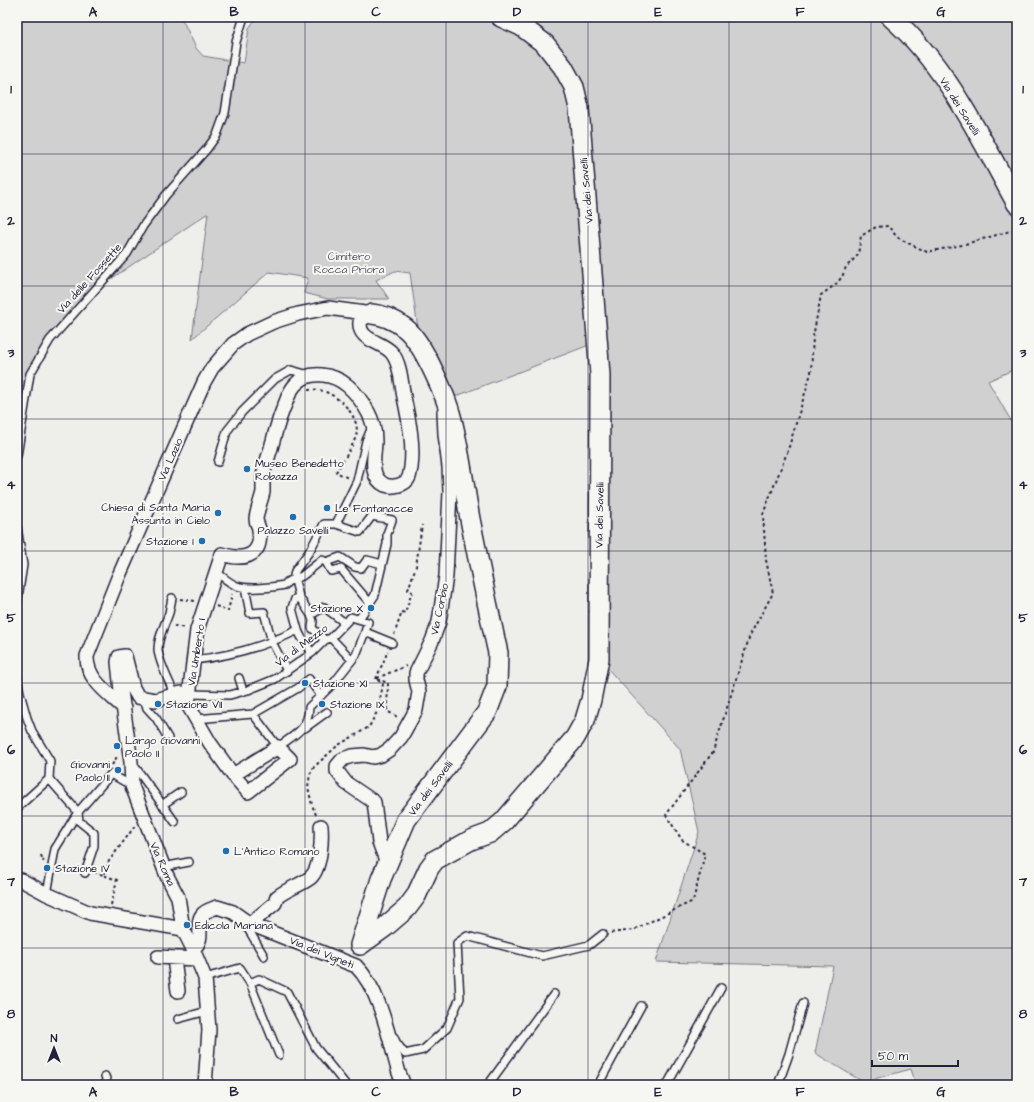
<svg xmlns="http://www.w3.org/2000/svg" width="1034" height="1102" font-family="'Architects Daughter',sans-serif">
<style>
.green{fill:#d0d0d1;stroke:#797986}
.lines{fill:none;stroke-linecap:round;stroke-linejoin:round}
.lane-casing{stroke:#22223b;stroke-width:10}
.street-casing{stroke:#22223b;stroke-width:16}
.secondary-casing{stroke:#22223b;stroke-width:22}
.path{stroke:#22223b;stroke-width:2;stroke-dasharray:3 3;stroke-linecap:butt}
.lane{stroke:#f6f6f2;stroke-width:7}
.street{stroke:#f6f6f2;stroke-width:13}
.secondary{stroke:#f6f6f2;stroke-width:19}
.grid{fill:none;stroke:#22223b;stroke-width:1;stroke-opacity:0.55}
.poi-dot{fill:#1f6fb2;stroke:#f6f6f2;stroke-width:1.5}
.labels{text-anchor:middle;stroke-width:4;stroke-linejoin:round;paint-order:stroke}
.street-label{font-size:11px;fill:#22223b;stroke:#f6f6f2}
.park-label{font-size:11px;fill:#565668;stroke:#f6f6f2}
.poi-label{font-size:11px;fill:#22223b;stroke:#f6f6f2;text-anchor:start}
.neatline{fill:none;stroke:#22223b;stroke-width:1.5}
.grid-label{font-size:13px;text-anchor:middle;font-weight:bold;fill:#22223b}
</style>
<rect width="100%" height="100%" fill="#eeeeeb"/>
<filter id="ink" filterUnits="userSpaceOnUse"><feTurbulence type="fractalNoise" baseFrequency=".025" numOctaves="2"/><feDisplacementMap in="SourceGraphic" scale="8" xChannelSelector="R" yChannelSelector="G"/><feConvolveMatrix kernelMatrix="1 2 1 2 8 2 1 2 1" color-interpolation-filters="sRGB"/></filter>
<g filter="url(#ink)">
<path class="green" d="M17,17H181L196,48L203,56L244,63L249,28L257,17H1017V368L988,381L1017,431V1085H916L911,1069L863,1082L815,1053L833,966L656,962L699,832L680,749L599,659L597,342L446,400L421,350L410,273L395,271L376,280L389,299H328L304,293L308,278L269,272L192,339L208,213L86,296L50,340L30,374L17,423Z"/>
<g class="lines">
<defs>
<path id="lane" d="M17,456L30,374L50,340L127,254L143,226L166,195L206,150L217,135L225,113L236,42L244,17
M218,462L227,431L242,412L275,379L291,370L309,375
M336,524L360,532L372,516L392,520L387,534V544L375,595L359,619
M17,527L23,565L17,604
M326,562L331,571L341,569L370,603
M216,572C223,577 229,583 237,586C248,590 273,587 285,585L287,582L302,576L322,560L326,562L340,557L355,567L361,568L367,560L382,564
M245,588L250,613L264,612L272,642L287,671
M172,598C171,603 170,608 169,613C165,625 158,636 158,649C158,661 170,683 175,695
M311,615L313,621L312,628L325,640
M345,623L324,607L311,615L299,597L294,576L295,571L309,552L324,524H336L357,481L366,441L372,427
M298,630L292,608L295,599L299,597
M365,632L392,643
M331,638L352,660
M194,660C230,656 265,646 298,630C301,639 307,645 312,653
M17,676L20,693L27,718L32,731L50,761L49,779
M239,678L243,691
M190,694L230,695L248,690L275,679L312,653L325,640L331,638L351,617L368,622L365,632L356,655L333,684L309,707C308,730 295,734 278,747L253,714
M144,698L147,708L156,718L168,738
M196,719L253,714L298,688L309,679L321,696
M305,728L327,712
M133,764L175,822
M49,779L78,812L79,821L94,833V846L85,873
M162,805L181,792
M17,808L49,779
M163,867L189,862
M47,894L55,849L78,812L111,774L132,786
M244,924L250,932L264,956
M205,978L240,968L250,983L259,979L287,992L316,1048L346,1085
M250,983L279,1055
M178,1019L207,1011
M394,1037L396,1042L405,1054L423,1050L447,1028L460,998L457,943L467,936L542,956L589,945L603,934
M105,1076L108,1085
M488,1085L554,994
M598,1085L641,1006
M667,1085L721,988
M778,1085L789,1054L803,1003"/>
<path id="street" d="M188,705L197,630L222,554C243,561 263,557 259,530C259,526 256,523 256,519C257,510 261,501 263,492C263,487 263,482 263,477C264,468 268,458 271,448C275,433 279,417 286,402C288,396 291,389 296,384C309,369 334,374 348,386C356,393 363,403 368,412C373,421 375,431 375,441C375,456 368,477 385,485C393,488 406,485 409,477C410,475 410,471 411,468C414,444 409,421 404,397C401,383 401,365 392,353C382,341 358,341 360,322C364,317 367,316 372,314
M124,708C108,693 86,679 87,656L118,578L204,382L212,368L233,344L247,334L273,322L298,314L328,308L372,314
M278,747L290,759L248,792L233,775Z
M387,863L379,842L374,802L346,783L337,771V766L343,759L352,756L364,755L373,757L381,755L390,749L401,737L416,710L419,692L416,680V673L432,641L439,622L446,576L450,492L449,467L445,434L444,412
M17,880H21L47,894L90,913L183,929
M250,924L275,903L277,897C287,889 299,886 310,878C321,869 322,839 321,826
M193,949C207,938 194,922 203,914C206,910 213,909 217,907L233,912L250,924L356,966C381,991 389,1039 399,1073L404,1085
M158,957L197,959
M174,958L178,991
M205,1085L209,1030L205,978L193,949L183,929L178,897L167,876L132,786L131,762L121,691L118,662L119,657L125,656L133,688L138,697L155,700L181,693L210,743L233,775"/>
<path id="secondary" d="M891,17C947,66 981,139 1017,204
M372,314C384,315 396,321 405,328C423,342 447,398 452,420C460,452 464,486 470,519C479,564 488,608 498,653L497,686L487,712L406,820L381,879L360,945L385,927L407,908L416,896L429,868L435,860L471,840L490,833L504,821L575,738L585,720L591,700L599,659L600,375L579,108L574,87L563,67L545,44L521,26L501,17"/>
</defs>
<use href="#lane" class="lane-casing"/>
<use href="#street" class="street-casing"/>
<use href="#secondary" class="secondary-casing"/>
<path class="path" d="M308,390C311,390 315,389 318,390C336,392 362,417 356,436C352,448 343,461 336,472L348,478
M180,599L195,601
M216,606L228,611L232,594
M174,626L185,628
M394,635L402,612L405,613L412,592L408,590L416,566L422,525
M377,678L406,666
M376,679L388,651
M377,679L388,683L387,711L399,718
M112,765L118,755
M316,815L312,805L308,787L310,774L314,767L337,746L369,727L378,710L383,684L376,679
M41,855L43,861L44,860
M94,872L103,875
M111,905L117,880L103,875L109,861L135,826
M611,933L633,930L693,901L705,854L682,840L666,815L713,752L750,635L773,593L766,560L763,514L788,450L811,373L813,337L821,295L835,285L842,277L846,267L858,255L861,236L876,227L888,226L897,237L906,242L927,252L962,245L1017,229"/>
<use href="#lane" class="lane"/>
<use href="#street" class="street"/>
<use href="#secondary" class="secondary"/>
</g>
</g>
<path class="grid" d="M163,17V1085M305,17V1085M446,17V1085M588,17V1085M729,17V1085M871,17V1085M17,154H1017M17,286H1017M17,419H1017M17,551H1017M17,683H1017M17,816H1017M17,948H1017"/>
<g class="poi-dot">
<circle cx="247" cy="469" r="4"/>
<circle cx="327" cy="508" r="4"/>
<circle cx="218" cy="513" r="4"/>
<circle cx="293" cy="517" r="4"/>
<circle cx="202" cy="541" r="4"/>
<circle cx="371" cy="608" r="4"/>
<circle cx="305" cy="683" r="4"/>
<circle cx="158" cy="704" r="4"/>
<circle cx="322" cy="704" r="4"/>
<circle cx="117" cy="746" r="4"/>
<circle cx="118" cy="770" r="4"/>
<circle cx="226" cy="851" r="4"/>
<circle cx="47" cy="868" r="4"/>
<circle cx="187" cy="925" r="4"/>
</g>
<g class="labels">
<g class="street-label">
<text transform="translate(960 106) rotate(58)" y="4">Via dei Savelli</text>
<text transform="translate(586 191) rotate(-95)" y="4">Via dei Savelli</text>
<text transform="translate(89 278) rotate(-48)" y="4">Via delle Fossette</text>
<text transform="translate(170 459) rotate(-66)" y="4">Via Lazio</text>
<text transform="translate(599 515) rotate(-89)" y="4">Via dei Savelli</text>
<text transform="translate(439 609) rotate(-78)" y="4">Via Corbio</text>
<text transform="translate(301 645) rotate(-37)" y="4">Via di Mezzo</text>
<text transform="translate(196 652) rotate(-81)" y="4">Via Umberto I</text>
<text transform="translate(430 788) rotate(-53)" y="4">Via dei Savelli</text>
<text transform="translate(163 864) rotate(66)" y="4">Via Roma</text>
<text transform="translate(322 952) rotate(22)" y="4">Via dei Vigneti</text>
</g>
<g class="park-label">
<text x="349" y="260">Cimitero<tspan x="349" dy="13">Rocca Priora</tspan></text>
</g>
<g class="poi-label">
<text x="255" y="467">Museo Benedetto<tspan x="255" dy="13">Robazza</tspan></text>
<text x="210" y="511" text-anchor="end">Chiesa di Santa Maria<tspan x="210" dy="13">Assunta in Cielo</tspan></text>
<text x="335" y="512">Le Fontanacce</text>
<text x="293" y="534" text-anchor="middle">Palazzo Savelli</text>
<text x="194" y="545" text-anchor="end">Stazione I</text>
<text x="363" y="612" text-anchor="end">Stazione X</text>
<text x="313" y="687">Stazione XI</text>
<text x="166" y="708">Stazione VII</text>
<text x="330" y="708">Stazione IX</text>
<text x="125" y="744">Largo Giovanni<tspan x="125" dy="13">Paolo II</tspan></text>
<text x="110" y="768" text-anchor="end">Giovanni<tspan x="110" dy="13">Paolo II</tspan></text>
<text x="234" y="855">L'Antico Romano</text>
<text x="55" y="872">Stazione IV</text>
<text x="195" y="929">Edicola Mariana</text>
</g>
</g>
<rect width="1034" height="1102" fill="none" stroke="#f6f6f2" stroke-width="44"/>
<g transform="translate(54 1048)" stroke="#f6f6f2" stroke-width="3" paint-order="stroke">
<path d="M0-3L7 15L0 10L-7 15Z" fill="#22223b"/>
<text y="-6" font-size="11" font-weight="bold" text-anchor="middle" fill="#22223b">N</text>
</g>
<path d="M872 1060v6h86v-6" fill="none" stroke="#22223b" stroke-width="2"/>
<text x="878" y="1060" font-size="12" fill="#22223b" stroke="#f6f6f2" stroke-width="3" paint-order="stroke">50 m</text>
<rect x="22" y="22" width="990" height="1058" class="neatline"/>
<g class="grid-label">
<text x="93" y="16">A</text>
<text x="234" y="16">B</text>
<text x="376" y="16">C</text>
<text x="517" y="16">D</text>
<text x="658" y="16">E</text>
<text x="800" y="16">F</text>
<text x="941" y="16">G</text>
<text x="11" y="93">1</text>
<text x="1023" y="93">1</text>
<text x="11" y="225">2</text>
<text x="1023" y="225">2</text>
<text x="11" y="357">3</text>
<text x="1023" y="357">3</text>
<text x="11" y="489">4</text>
<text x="1023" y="489">4</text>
<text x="11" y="622">5</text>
<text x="1023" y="622">5</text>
<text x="11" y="754">6</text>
<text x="1023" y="754">6</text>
<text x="11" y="886">7</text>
<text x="1023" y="886">7</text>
<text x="11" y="1018">8</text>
<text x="1023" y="1018">8</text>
<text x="93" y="1096">A</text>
<text x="234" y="1096">B</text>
<text x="376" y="1096">C</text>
<text x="517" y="1096">D</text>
<text x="658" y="1096">E</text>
<text x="800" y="1096">F</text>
<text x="941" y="1096">G</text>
</g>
</svg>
